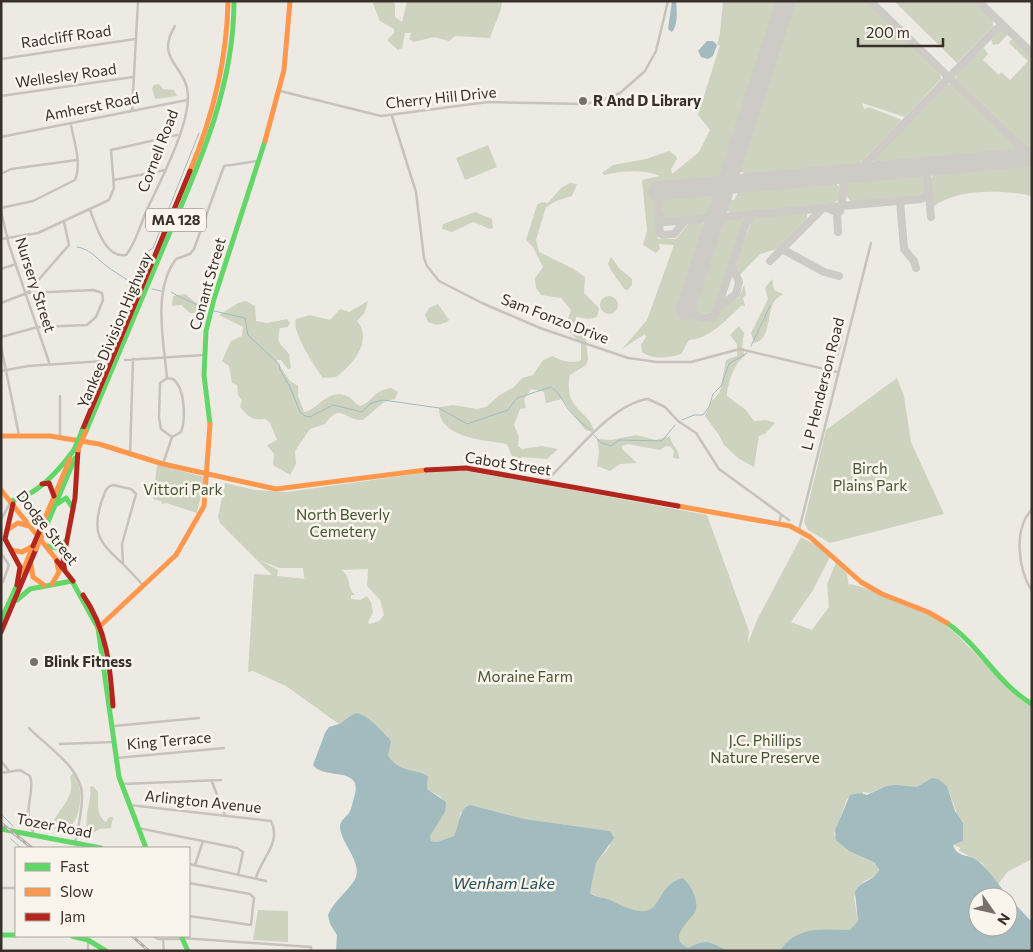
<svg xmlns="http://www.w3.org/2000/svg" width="1033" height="952" font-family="Commissioner,sans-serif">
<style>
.green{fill:#cdd3bf;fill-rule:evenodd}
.water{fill:#a1bbbe}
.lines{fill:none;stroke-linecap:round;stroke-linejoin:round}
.stream{stroke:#a1bbbe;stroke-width:1}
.taxiway{stroke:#cecac5;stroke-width:8}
.runway{stroke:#cecac5;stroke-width:19}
.street{stroke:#c7c2bc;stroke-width:2.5}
.fast{stroke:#63d668;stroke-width:5}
.slow{stroke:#ff974d;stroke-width:5}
.jam{stroke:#b3261e;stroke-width:5}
.rail-casing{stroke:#afaba6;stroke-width:3}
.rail{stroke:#f9f4ec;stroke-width:1;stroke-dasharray:4;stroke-linecap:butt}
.fast-bridge{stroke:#63d668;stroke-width:5}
.slow-bridge{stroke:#ff974d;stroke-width:5}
.jam-bridge{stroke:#b3261e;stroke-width:5}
.poi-dot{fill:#77716b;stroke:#f9f4ec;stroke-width:2}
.labels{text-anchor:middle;stroke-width:5;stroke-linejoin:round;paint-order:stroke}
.shield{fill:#f9f4ec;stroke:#726b64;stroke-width:1}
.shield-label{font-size:14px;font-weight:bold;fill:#38302a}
.street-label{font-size:15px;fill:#38302a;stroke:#f9f4ec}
.poi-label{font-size:15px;font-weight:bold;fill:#38302a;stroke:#f9f4ec;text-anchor:start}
.park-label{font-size:15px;fill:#445430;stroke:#f9f4ec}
.water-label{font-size:16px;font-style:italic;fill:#234f57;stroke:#f9f4ec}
</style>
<rect width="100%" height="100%" fill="#edeae4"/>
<path class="green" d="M372,1H393L395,5V17L402,22L407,1H502C502,12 493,27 490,38L455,36L449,41L434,37L414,42L409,39L411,33H405L402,48L398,50L387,40L394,33V29L380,21Z
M723,1H779L722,174L716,180L653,186L658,239H676L689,223L701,222L705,225L677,311L703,320H713L723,305L739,298L744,285L746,295L743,298L745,306H741C726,320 709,339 689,340L681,354C669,358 652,360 642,352L641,345L646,337L645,334L622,349L647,320L674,245L659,244L660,249L656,253L643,245L647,230L642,180L660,176C644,169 620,171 604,175L602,173L613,165L646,159L669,151L676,156L677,159L671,169L672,174L699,152L710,130L698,115L720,45H717L720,33Z
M793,1H867L939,71L941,79L905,117L862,103L864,109L869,107L902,120L856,167L746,177L743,172L737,173Z
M894,1H974L993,20V26L957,63Z
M1000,30L1005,31L1007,35L999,44L993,45L991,39Z
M1011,40H1014L1032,57V150L1025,148L956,79L957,74L980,50L984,48L988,54L983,60L999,75L1001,72L1010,80L1028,61L1009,43Z
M159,84L163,89L174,90L177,96L155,99L152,88L154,85Z
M948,84L955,86L1017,147V150L874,164V159Z
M488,145L497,167L465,180L456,158Z
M1032,164V196C1004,190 957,188 933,207L930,181L934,173Z
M918,174L924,177C925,186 927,192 918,196L852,203L846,195L847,186L852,180Z
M834,182L841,188L839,198L832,205L733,214L726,210L728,200H734L739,191Z
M570,183L577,184L572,196L556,201L546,207L536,240L539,252L572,268L585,277L584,293L599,308L597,317L589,319L576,317V325L585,332L588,360L586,365L570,375C563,409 587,409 594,430L592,432L585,430L562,399L546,403L544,392L531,389L524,400L526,408L520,409L514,425L519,437L518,446L522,449L542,446L558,449L547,459L522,457L517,471L514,474L511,471L513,459L507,444C487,440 438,439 439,407L453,405L477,409L486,407L500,395L514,387L522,378L533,375L543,360L553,356C560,361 574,364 581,360V343L565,328L571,310L561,298L541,295L536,288L535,278L543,267L533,247L526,240L537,205L542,202L548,203L561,188Z
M712,194L715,198L710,213L705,217L667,220L660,214L659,203L663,199Z
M475,212L492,219L493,228L490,229L473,222L452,232L442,229L443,224Z
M803,212L807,213V218L777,249L760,254L738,277L734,267L752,220L761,216Z
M740,218L743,219V224L716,306L710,314L696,313L693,305L720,224L724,220Z
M611,257L620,269L632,279V285L628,290L624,289C619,280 612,274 608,264Z
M772,279L774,290L783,294C781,296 778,297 776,299C766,310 772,340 754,343L751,333L768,299L765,288Z
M185,294L195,302L207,306L206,314L190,313L181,305L172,306L173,296Z
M600 305a9 9 0 1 1 18 0a9 9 0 1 1-18 0Z
M246,301L255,306L256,321L267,323L287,319L290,323L288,327L280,328C276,345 279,341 289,354L291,368L288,369L281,360H276L290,381L298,386V396L304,412C317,411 327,388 347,396C352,398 355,404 360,406C374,402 371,391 391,388L398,392L395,399L384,402L363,420C344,421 341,401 325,424L310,429L295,451L296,464L290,475L273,465L274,454L267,445L277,440L270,423L265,419C251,420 249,417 240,407L242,400L238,395L237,385L232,383L229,366L222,361L231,341L242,336L243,327L219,315L238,303Z
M368,301L365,312L357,321C373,340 354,364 336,377L323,378C315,367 291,331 296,319L310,315L330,320L340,309L349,312Z
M438,304L449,320L447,322L437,325L428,322L425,315L429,308Z
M843,322L845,325C842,336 842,356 833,364L831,362L834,335Z
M739,326L744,333L742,347L745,356C735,362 727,384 727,396L746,410L754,421L766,420L775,423L766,433L759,436L754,467L738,458L724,445L719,435L705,416L711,402L720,392L726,360L737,356V344L730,335Z
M897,378L904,396L911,442L944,514L830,543L808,530L804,522L826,430Z
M636,435L656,440L670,436C671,446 680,449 679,459L673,458L674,451L671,447L666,446L660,450L628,444L622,446V449L637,463L620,464L610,471L597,466L599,452L597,439L611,440Z
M157,465L205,477L197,513L166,503L162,504L161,501L153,499Z
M437,471H472L707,515L749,631L748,643L757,620L801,537L818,546L830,557L813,590L791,622L812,630L829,607L827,585L836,562L847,574L849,587L850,584L862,587L932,615L954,632L1022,701L1032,705V859L1007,872L998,885L982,863L958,850L961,848L953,845L963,841V831L947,786L925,783L917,787L886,786L870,793L863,792V794L860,793L847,799L834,834L849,851L878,865V874L863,882L854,897L858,921L850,930L813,931L790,951H682L666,907L637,914L590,893L596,863L610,846V831L525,819L470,805L460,813L459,827L454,836L437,842L431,841L430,836L445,812L441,797L427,789L428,776C415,768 398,773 388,755L391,742L389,738L370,720L355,713L339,724L286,686L253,671L248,672L254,574L272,575L220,523L218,517L225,483L255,490L287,492ZM259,560L279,568H303L304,578L307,579L277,576L278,570ZM368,569L367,586L380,600L384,615L379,621L369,624L368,622L373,612L371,602L367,596L360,600L351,599V595H355C346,587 352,576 341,570Z
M73,773C85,785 82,821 66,830L55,829L53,823C60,806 76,798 70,777Z
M93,786L98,792C98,802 96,816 106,822L109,817H113L111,828L100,829L91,834C80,822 93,802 90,787Z
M258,910L288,911V942L253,940Z"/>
<path class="water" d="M672,1H676C677,11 678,25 672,32L668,29Z
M707,41H713L717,45L713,56L708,59L701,57L698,51Z
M355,713C368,714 380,730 389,738L391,742L388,755C398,773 415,768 428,776L427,789L446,802L445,812L430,836L431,841L437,842L454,836C460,825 458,809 470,805L525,819L610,831L614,838L596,863L590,893C596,898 605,897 612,901C669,930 648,889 682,878C691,884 698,899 696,910C693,919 665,938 688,948C707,938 710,942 728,951H336L337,935L330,924L328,915C334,901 346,893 354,881C365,863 340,844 340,826C341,820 345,818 349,813C352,808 353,800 355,794C362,766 323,780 313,765L325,733L329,727L339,724Z
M932,778L938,779L947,786L955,811L963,823V841L953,845C958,859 968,853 978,861C989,870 999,885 1008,897H978V927H1008V897L1032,922V951H780C798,925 822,930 850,930L858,921L855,892C860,881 874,881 879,870L875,863L849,851L836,840L835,830L850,795L860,793L867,795L886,786L896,785L917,787Z"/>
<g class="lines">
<path class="stream" d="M77,247C90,249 95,257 104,264C113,272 125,277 134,285
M132,283L148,251L153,248L199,133
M152,289L161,291
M171,292C180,298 201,305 206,311
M214,311L245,318L248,335L279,364L280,370L289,385L300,412L305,416L310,417L333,405L362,412L371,403L383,400L439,408L467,424L508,410L517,398L551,387C561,394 562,401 569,410C575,418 583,424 591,430
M751,346L770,306
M682,420L694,415H703L709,407L713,394L721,386L729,364L747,353
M594,435L601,443L611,446L619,440L662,441L675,425
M1,814L13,826
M11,839L21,848"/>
<path class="taxiway" d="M870,1L1031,157
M978,1L1032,53
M867,161V168L874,172
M852,174L858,171L995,30L1000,27L1006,29
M835,176L842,180L844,187
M657,191L658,215L665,222L828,208L837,213L838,232
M900,201L904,249L914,261L916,268
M830,207L921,199L926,196L928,190
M718,209L719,214L724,217
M840,211L845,182L853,174
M658,215L660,233L662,235L674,234L685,221
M931,217L927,174L932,166
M782,249L824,272L839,276
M770,261L822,209
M686,306L688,311C695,317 707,321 715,315L746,223L754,214
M719,307L736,294L739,282L732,266"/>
<path class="runway" d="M657,191L1032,157
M685,311L786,1"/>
<path class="street" d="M1,59L135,39
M280,91L381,116L488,102L584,104L600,101L620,93L645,71L656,51L668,1
M1,96L133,77
M132,111L138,1
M392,116L416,192L424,258L427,266L439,281L482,303L540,328L628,358L657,362H691L740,349L837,372
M1,137L187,100
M1,174L11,169L77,160
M114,180L165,170
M1,208L33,201L75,180C82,164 74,141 71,125
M90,210C96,225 105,259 126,255C135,244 140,227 145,214C159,183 189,128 188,95C187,66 154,60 175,26
M1,211L9,245L50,365
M1,239L38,233L109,200L114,188L111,150L177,135
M1,269L16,264
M1,303L27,293L69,245L64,222
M1,337L38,327L87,325L96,317L103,300L102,293L94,290L27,293
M1,346L19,435
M125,360L204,355
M1,371L28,366L103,361
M60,437V396
M172,437L161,429L159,418L160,383L167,378C164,342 152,291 176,259L190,254L194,249L224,166L258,161
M130,455L133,359
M163,464L172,437L181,432C186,419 185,388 173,379L167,378
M545,482C572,458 610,404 648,399L665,407L678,421L696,433L719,469L789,520
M113,485L131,489L136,494L122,544L123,564C99,542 91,533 102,500C105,493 105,487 113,485Z
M1032,509C1013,530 1018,569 1032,591
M1,520L10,503
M779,524L781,515
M799,530L871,243
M1,553L9,565L3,582
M123,564L144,586
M114,726L199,718
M29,728C47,747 83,768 82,797C82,812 78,828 75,843
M60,744L114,742
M117,758L224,748
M1,761L9,771
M1,773L20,770L30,776C36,794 21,807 34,834
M212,782L225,815
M122,784L221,780
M129,805L271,821C282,842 261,859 256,878
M138,828L237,848L243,852L238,875
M189,864L266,881
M195,865L203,841
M189,883L250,894L254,898L251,925L189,916
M1,888H16
M153,936L158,939H182
M182,938L311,947V951
M163,940L164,951
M88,951V940"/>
<path class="fast" d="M210,424L204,375L206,331L214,299L265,141
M86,431C112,369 138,308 164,246C198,167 234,89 234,1
M11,501C37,496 59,470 74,450
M57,504L66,498L73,508
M45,529L75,458
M47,546L57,548L66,541
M72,581L98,628L119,777L146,848
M17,600L30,589L72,581
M1,620L18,583
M947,623C980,646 997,683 1032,704
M1,829L101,848
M1,935H16
M72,936L88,940L106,951
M181,936L188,951"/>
<path class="slow" d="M265,141L284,70L290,1
M190,171C213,116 227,61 228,1
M1,436H50L99,444L163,464L276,489L426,470
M1,490L56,559L59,572L52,584
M678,506L790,526L810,537L861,582L882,594L928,612L947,623
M42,525L70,459
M7,530L18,523L29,526
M11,550L22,552L33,546
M31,565L33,577L44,585
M22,573L33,546
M98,628L176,555L204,506L210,424"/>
<path class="jam" d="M82,431L190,171
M426,470L466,468L678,506
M42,484L49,483L54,496
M13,504L5,539L20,567L17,585
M57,561L73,581
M65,571L63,561L75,498L78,450
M83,595C107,630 110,665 113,706
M1,632L36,549"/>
<defs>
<path id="rail" d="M1,823L32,848
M132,936L149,951"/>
</defs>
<use href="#rail" class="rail-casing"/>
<use href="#rail" class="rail"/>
<path class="fast-bridge" d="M74,450L82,431"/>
<path class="slow-bridge" d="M78,450L86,431
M36,549L45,529"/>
<path class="jam-bridge" d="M33,546L42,525"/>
</g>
<g class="poi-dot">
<circle cx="583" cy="101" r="5"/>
<circle cx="34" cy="662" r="5"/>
</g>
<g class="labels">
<rect class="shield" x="146" y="208.5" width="60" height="23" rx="4"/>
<g class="shield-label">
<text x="176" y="225">MA 128</text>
</g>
<g class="street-label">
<text transform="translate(66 37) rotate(-8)" y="5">Radcliff Road</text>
<text transform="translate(66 76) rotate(-8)" y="5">Wellesley Road</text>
<text transform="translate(441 98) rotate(-6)" y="5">Cherry Hill Drive</text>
<text transform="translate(92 107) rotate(-11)" y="5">Amherst Road</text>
<text transform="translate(158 151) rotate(-69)" y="5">Cornell Road</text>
<text transform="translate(208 284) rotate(-74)" y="5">Conant Street</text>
<text transform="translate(35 285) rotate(72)" y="5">Nursery Street</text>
<text transform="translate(555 319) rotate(21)" y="5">Sam Fonzo Drive</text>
<text transform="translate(115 330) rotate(-67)" y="5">Yankee Division Highway</text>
<text transform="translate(823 384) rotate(-76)" y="5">L P Henderson Road</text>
<text transform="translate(508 464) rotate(9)" y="5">Cabot Street</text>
<text transform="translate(47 528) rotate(52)" y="5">Dodge Street</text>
<text transform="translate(169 741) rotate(-5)" y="5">King Terrace</text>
<text transform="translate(203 802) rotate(6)" y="5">Arlington Avenue</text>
<text transform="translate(54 826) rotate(11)" y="5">Tozer Road</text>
</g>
<g class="poi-label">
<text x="593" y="106">R And D Library</text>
<text x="44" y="667">Blink Fitness</text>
</g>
<g class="park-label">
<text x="870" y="474">Birch<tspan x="870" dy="17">Plains Park</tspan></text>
<text x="183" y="495">Vittori Park</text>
<text x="343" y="520">North Beverly<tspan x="343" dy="17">Cemetery</tspan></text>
<text x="525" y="682">Moraine Farm</text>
<text x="765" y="746">J.C. Phillips<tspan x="765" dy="17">Nature Preserve</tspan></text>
</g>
<g class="water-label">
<text x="504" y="889">Wenham Lake</text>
</g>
</g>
<rect width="1033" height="952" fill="none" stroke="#38302a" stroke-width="5"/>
<rect x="15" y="847" width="175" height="90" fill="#f9f4ec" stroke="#aca69e"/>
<rect x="25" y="863" width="25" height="8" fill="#63d668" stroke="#aca69e"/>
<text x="60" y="872" font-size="15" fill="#38302a">Fast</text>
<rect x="25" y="888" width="25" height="8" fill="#ff974d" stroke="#aca69e"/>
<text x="60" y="897" font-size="15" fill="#38302a">Slow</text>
<rect x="25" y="913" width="25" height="8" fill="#b3261e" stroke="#aca69e"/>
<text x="60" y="922" font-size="15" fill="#38302a">Jam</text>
<g transform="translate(993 912) rotate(124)"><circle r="24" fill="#f9f4ec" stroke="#aca69e"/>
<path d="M0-4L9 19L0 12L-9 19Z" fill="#77716b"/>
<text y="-8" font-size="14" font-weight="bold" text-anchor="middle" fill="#38302a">N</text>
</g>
<path d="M858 38v8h85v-8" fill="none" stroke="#38302a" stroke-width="2.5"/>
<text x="866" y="38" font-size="15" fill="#38302a" stroke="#f9f4ec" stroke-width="4" paint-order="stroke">200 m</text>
</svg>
